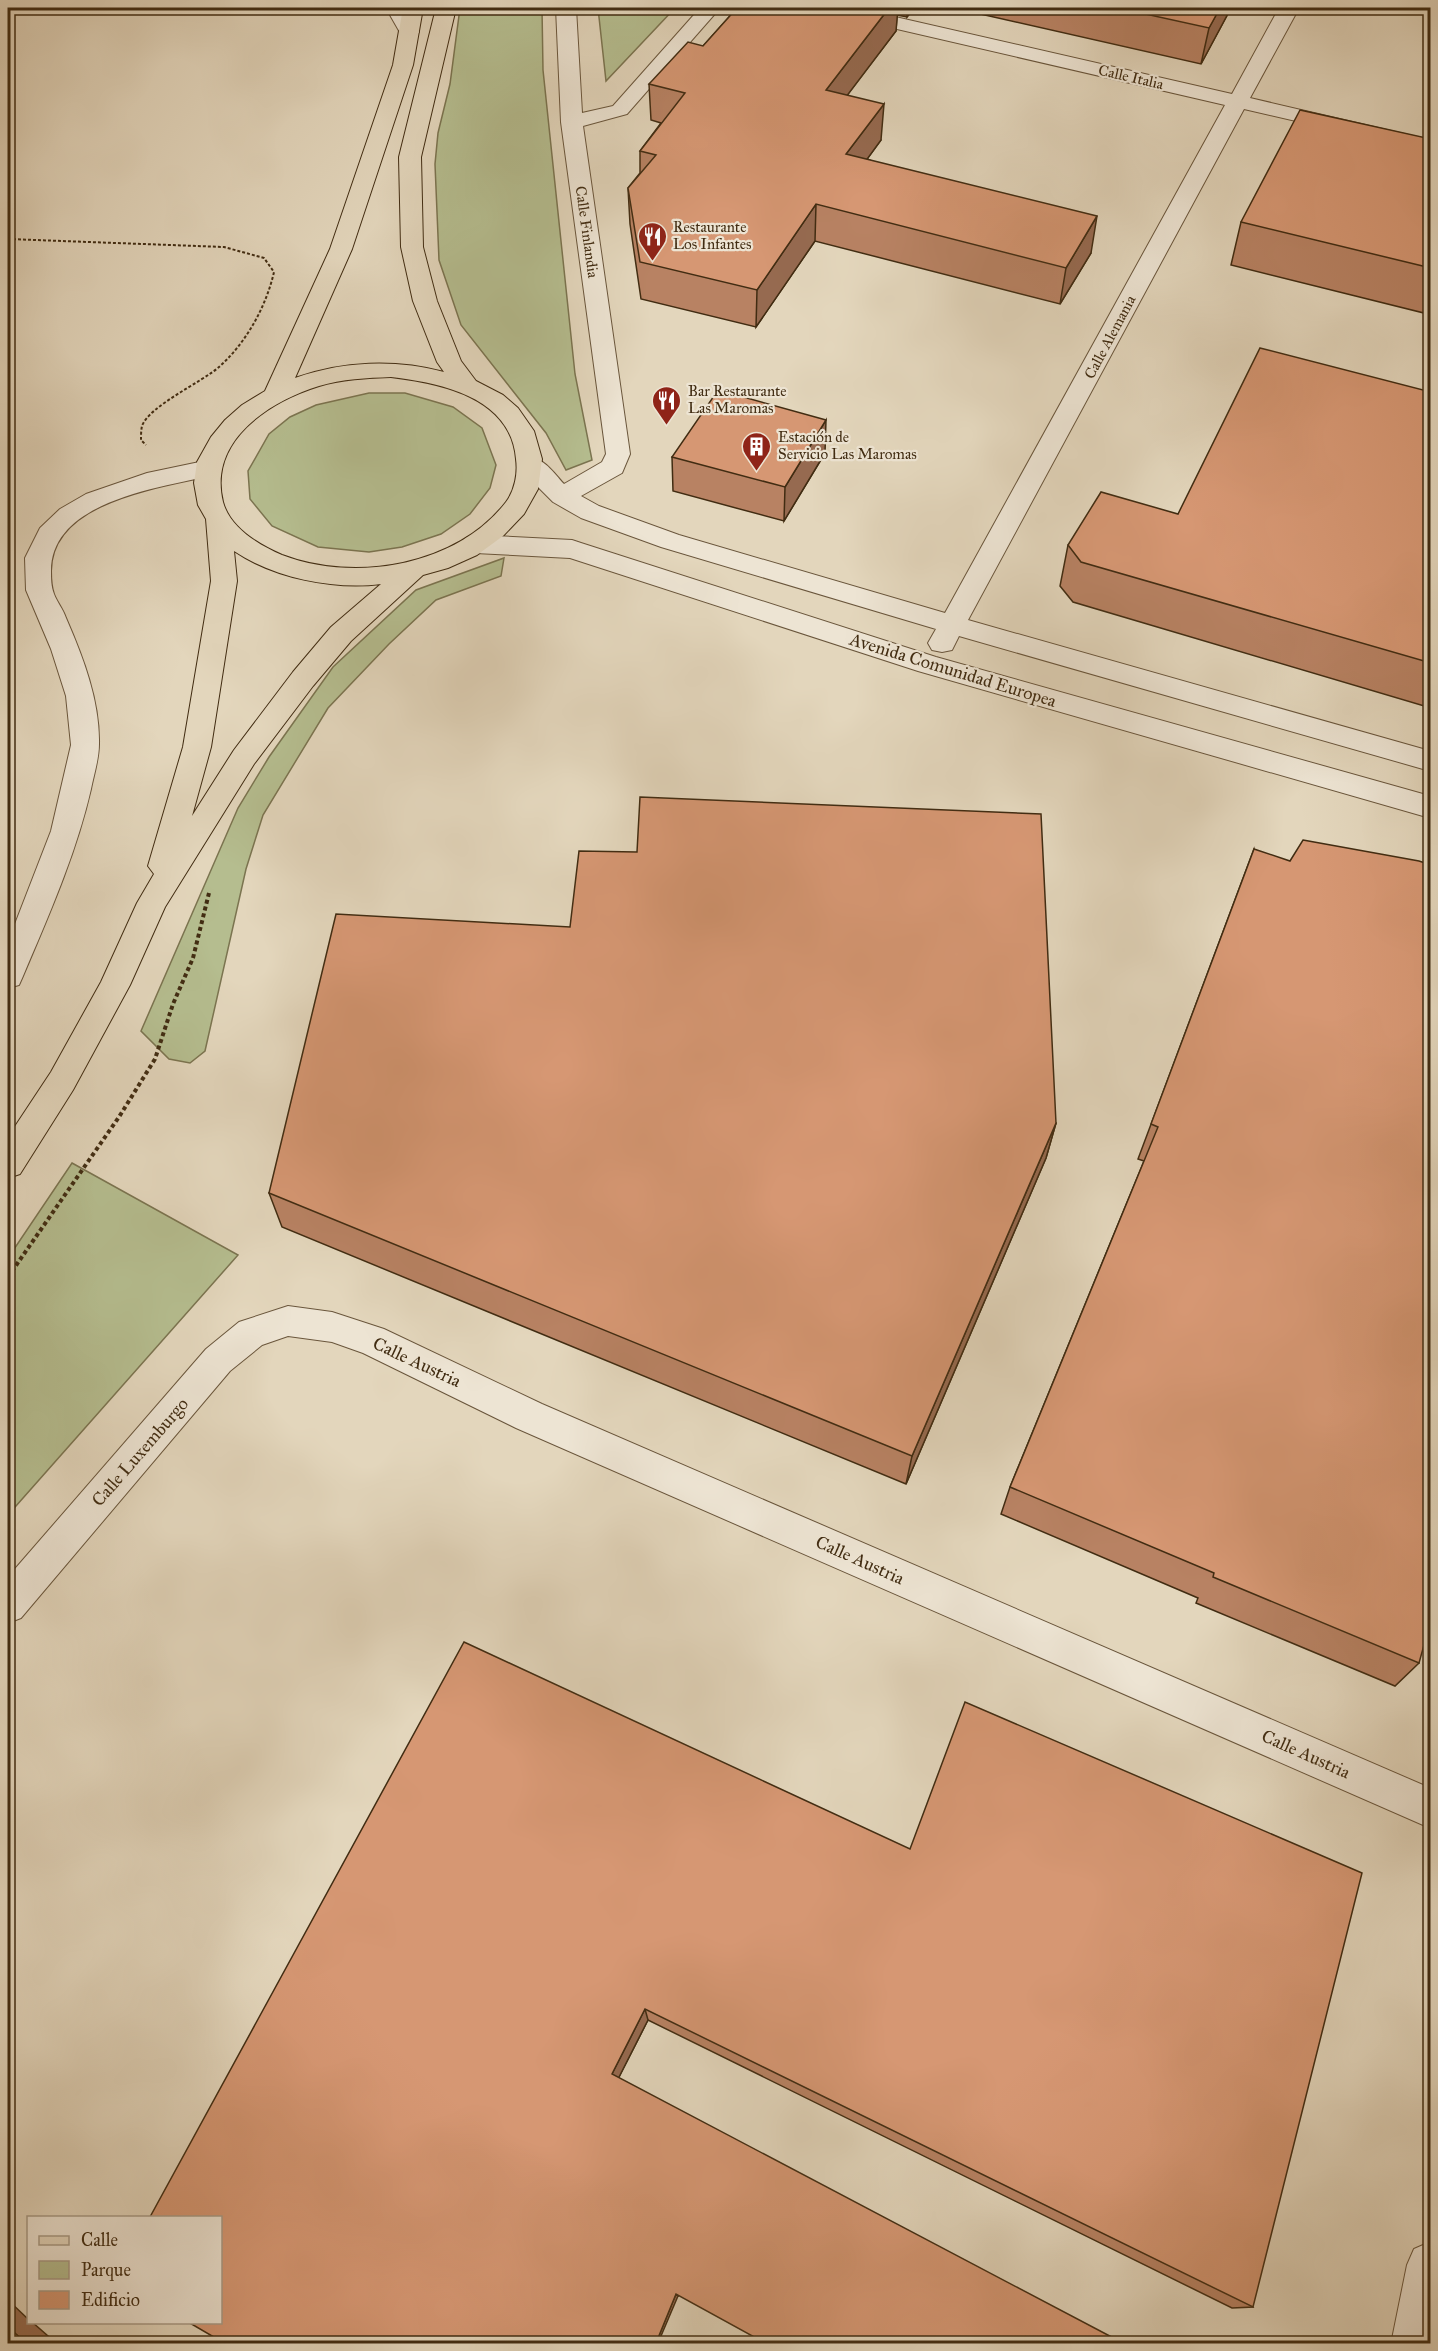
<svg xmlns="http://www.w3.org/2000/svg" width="1438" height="2351" font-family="'IM FELL Great Primer',serif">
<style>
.green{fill:#b5bd8f;stroke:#7b7450;stroke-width:1.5}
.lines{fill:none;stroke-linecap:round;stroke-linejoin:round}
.minor-casing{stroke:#6a563c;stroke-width:2}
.major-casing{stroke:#412c12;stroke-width:2}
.path-far1{stroke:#412c12;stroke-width:2;stroke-dasharray:3 2;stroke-linecap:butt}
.path{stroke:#412c12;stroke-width:4;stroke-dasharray:4 3;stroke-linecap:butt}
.minor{fill:#ede4d3;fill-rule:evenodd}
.major{fill:#e3d6bc;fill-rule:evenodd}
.wall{fill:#b88263;stroke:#412c12;stroke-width:1.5}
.shaded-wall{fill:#966a50;stroke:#412c12;stroke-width:1.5}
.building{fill:#d69773;stroke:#412c12;stroke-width:1.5}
.labels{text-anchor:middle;stroke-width:4.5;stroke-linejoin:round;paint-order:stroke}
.far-street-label{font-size:15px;fill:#412c12;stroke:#ede4d3}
.far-poi-label{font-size:15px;fill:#412c12;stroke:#ede4d3;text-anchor:start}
.street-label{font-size:18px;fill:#412c12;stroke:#ede4d3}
</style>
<rect width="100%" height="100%" fill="#e3d6bc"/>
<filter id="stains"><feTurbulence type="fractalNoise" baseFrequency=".00333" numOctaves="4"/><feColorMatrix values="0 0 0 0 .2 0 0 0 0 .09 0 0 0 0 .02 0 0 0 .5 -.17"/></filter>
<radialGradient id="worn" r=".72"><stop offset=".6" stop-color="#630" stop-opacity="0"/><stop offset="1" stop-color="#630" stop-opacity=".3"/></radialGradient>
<path class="green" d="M460,8H542L543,70L575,374L592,460L566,470L546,433L461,325L439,260L435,164L438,133L450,84Z
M598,8H675L606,81Z
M369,393H405L453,407L482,428L496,465L490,488L470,514L441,534L402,547L369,552L318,547L272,526L250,499L248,471L269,434L290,417L316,405Z
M504,558L501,576L436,600L389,644L328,708L263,815L246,869L205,1051L190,1063L169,1059L141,1031L238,808L269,757L333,667L416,590Z
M72,1163L238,1255L8,1515V1258Z"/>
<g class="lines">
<defs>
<path id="minor" d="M386,8H406L419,32L416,36H402Z
M556,8H576L582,113L613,106L700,8H720L627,114L583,126L630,454L622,473L581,496L599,506L679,535L945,613L1225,105L832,14L825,12L822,8H856L1232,94L1279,8H1299L1250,98L1430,140V152L1244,109L968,620L1430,751V771L959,636L952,650L942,652L932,650L928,643L936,629L661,547L581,518L553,502L521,470L517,464L521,458C541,453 552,471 564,484L602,462L606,454L561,122Z
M209,460L218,462L222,468L218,474C166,487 51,499 51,571C51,579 51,586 54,594C57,602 63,609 66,618C83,657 100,701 99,744C99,759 94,774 91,789C76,854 49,915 23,976L19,985L8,988V942L51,831L71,745L66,696L51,649L26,590L25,558L40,528L60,509L86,494L147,473Z
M475,535L572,540L581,543L936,657L1430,796V818L918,671L570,558L475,553L466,550L462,544L466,538Z
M288,1306L332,1312L384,1329L542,1404L1430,1788V1828L516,1428L363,1353L332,1342L288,1336L262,1345L230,1371L21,1618L8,1623V1577L206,1349L239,1322Z
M1430,2242V2344H1391L1407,2265L1414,2249Z"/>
<path id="major" d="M403,8H423L413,65L352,249L295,378C343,361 395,359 444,372L437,362L413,301L401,247L399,157L436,8H456L421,157L423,247L437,301L461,361L476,381L503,395L518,408L534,431L542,459L538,489L524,514L503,536L477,555L448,568L423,575L351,641L313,686L254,764L165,907L130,985L73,1090L20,1174L8,1178V1137L51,1072L101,982L137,903L154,874L148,866L183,747L211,581L206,519L198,505L194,483L197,462L211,437L225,420L242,405L265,391L330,249L393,65ZM391,377C441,383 511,397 516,459C518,473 515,490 506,502C457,566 355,583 282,555C259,545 230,528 223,502C208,441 268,402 319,386C342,379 367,378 391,377ZM234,551C274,578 334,590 381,584L331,627L293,672L234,750L192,816L211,747L237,581Z"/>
</defs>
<use href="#minor" class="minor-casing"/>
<use href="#major" class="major-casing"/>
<path class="path-far1" d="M8,239L224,247L264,258L274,272C266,307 246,343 219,367C202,382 149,406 142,426C141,430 141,436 141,440L146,445"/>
<path class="path" d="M8,1277L119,1117L155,1059L173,1004L193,958L209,893"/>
<use href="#minor" class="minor"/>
<use href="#major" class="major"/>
</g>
<path class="wall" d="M737,8H914L907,17L897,15L896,31L847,95L881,140L867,159L1091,253L1060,304L815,241L756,327L641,299L630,224L628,188L640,173V151L661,123L651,120L649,84L703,46Z
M954,8H1231L1201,64Z
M1431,139V297L1424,313L1231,265L1241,222Z
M1431,392V708L1073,602L1060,586L1068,545L1178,514Z
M825,453L784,521L673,491L672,457Z
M1254,849L1419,1663L1395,1686L1196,1603L1198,1598L1001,1514L1010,1487L1144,1161L1138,1159Z
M1056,1123L1046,1158L906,1484L282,1227L269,1193Z
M909,1849L1253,2307L1232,2308L648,2020L619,2077L678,2296L220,2217Z"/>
<path class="shaded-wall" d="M889,8H898L896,31L824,126L826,90Z
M907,8H914L907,17Z
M1220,8H1231L1201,64L1209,28Z
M884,104L881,140L844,191L846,154Z
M816,204L815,241L756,327L757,290Z
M1097,216L1091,253L1060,304L1066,268Z
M826,420L825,453L784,521L785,487Z
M1056,1123L1046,1158L906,1484L912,1456Z
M645,2009L648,2020L616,2083L612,2074Z
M676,2294L678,2296L658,2343H656Z
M8,2300L28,2319V2322H32L56,2343H26L8,2327Z"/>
<path class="building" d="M737,8H889L826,90L884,104L846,154L1097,216L1066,268L816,204L757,290L640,262L628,188L656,155L640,151L685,93L649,84L688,42L703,46Z
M1118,8H1220L1209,28Z
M1300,110L1431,139V268L1241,222Z
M1260,348L1431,392V663L1081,562L1068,545L1101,492L1178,514Z
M718,390L826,420L785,487L672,457Z
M640,797L1041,814L1056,1123L912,1456L269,1193L336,914L570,927L579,851L637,852Z
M1303,840L1419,861L1431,865V1620L1419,1663L1213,1577L1214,1573L1010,1487L1158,1127L1151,1124L1254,849L1290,861Z
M464,1642L910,1849L965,1702L1362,1873L1253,2307L645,2009L612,2074L1123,2343H765L676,2294L656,2343H224L188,2322H220V2217H150Z
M8,2327L26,2343H8Z"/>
<defs>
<symbol id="restaurant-pin" viewBox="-11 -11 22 30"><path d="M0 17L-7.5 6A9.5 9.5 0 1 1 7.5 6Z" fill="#8f2418" stroke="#ede4d3"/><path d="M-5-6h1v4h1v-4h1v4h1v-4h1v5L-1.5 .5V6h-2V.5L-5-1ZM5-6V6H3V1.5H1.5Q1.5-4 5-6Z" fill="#fff"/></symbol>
<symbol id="building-pin" viewBox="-11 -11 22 30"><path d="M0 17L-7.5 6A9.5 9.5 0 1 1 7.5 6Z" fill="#8f2418" stroke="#ede4d3"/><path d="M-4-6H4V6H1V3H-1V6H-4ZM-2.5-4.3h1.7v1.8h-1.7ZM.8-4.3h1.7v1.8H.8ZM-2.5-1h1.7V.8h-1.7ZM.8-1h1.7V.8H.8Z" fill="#fff"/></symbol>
</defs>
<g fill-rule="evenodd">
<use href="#restaurant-pin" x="636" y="220" width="33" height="45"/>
<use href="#restaurant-pin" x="650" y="384" width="33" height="45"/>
<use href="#building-pin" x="740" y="430" width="33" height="45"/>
</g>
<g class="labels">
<g class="far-street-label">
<text transform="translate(1131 77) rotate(13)" y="5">Calle Italia</text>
<text transform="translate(587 232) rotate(82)" y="5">Calle Finlandia</text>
<text transform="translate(1110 337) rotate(-62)" y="5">Calle Alemania</text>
</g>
<g class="far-poi-label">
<text x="673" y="232">Restaurante<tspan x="673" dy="17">Los Infantes</tspan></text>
<text x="688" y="396">Bar Restaurante<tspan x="688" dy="17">Las Maromas</tspan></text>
<text x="778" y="442">Estación de<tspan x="778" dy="17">Servicio Las Maromas</tspan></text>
</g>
<g class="street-label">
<text transform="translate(953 670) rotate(17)" y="6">Avenida Comunidad Europea</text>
<text transform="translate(417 1362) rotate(25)" y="6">Calle Austria</text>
<text transform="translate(140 1452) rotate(-49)" y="6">Calle Luxemburgo</text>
<text transform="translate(860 1560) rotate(24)" y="6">Calle Austria</text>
<text transform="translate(1306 1754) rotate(24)" y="6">Calle Austria</text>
</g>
</g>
<rect width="1438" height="2351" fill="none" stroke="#e3d6bc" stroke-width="30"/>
<rect x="9" y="9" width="1420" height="2333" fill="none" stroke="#412c12" stroke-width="3"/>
<rect x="15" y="15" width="1408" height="2321" fill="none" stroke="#412c12" stroke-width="1.5"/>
<rect x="27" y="2216" width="195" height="108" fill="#ede4d3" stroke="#a89a86" stroke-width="1.5"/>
<rect x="39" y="2236" width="30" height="9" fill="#e3d6bc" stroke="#a89a86" stroke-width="1.5"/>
<text x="81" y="2246" font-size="18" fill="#412c12">Calle</text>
<rect x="39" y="2261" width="30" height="18" fill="#b5bd8f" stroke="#a89a86" stroke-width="1.5"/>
<text x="81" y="2276" font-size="18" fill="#412c12">Parque</text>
<rect x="39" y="2291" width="30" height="18" fill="#d69773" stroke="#a89a86" stroke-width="1.5"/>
<text x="81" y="2306" font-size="18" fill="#412c12">Edificio</text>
<rect width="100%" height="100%" filter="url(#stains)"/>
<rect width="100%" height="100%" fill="url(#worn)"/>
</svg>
